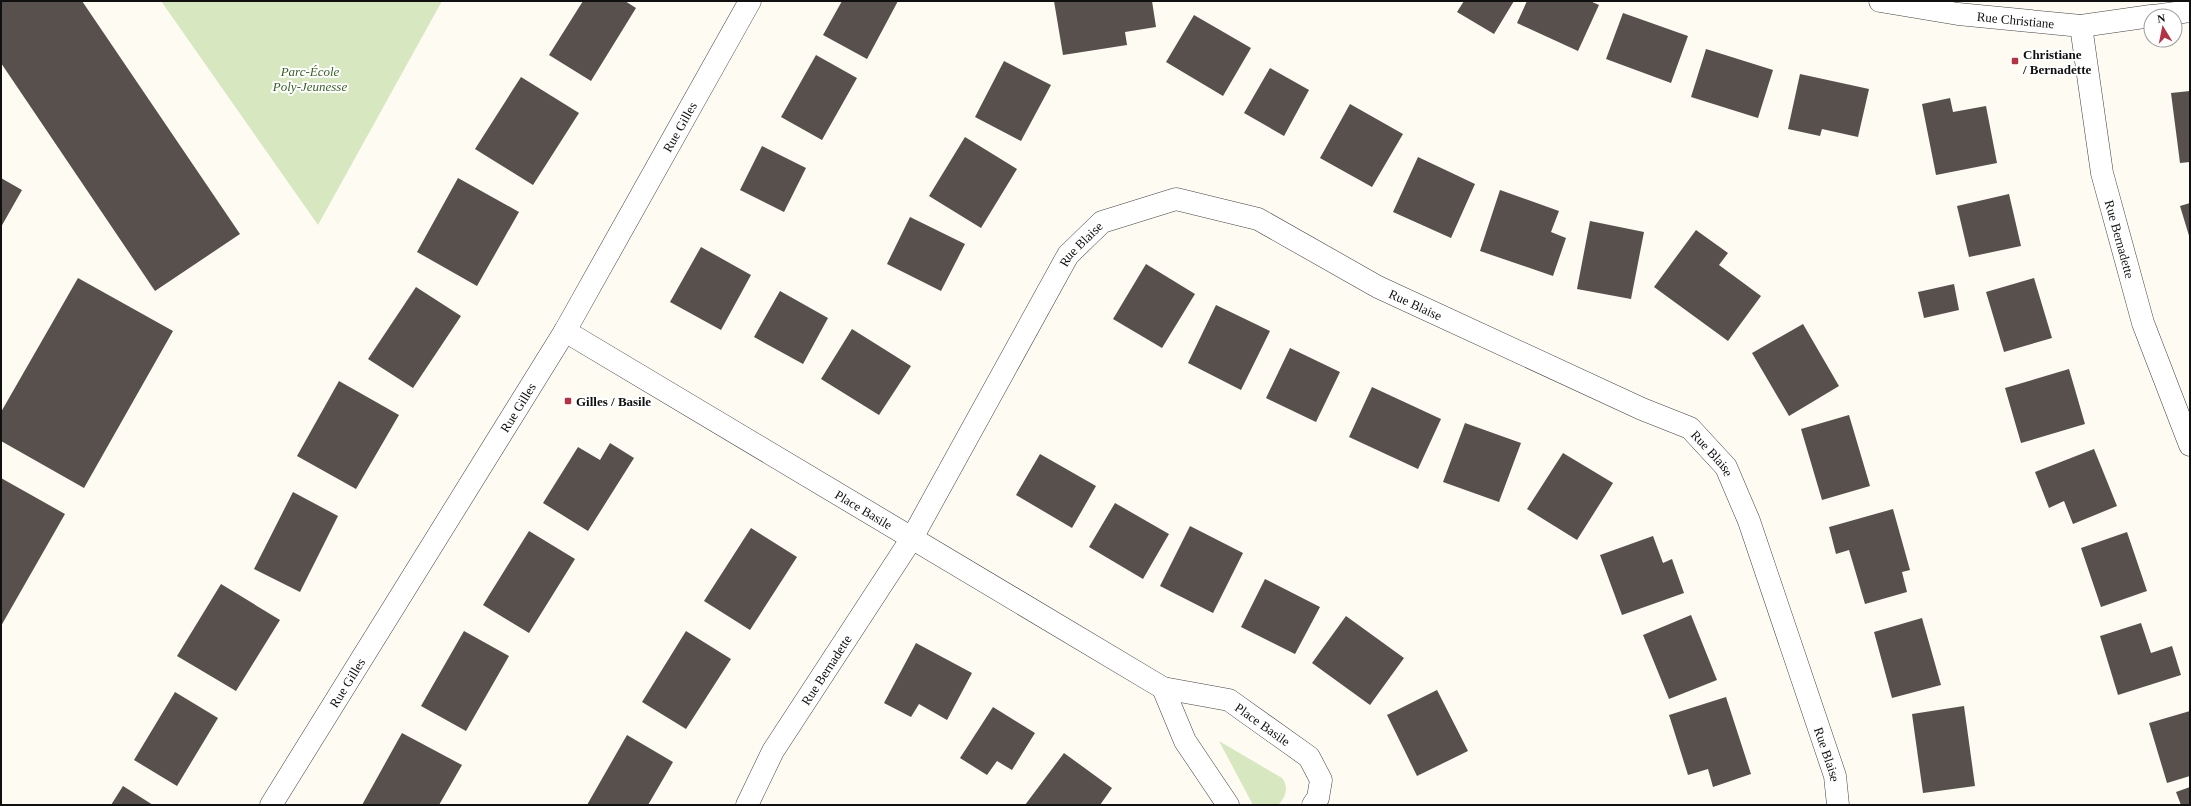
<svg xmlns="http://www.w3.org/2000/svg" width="2191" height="806" font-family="'Times New Roman',serif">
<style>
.green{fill:#d7e7bf}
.building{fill:#57504d}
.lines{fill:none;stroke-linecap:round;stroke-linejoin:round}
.minor-casing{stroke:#434343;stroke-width:23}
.minor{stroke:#fff;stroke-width:22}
.poi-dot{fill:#b53245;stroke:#fff;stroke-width:1.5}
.labels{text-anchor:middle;stroke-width:4;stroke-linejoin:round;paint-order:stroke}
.street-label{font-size:13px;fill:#101010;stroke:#fff}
.poi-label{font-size:13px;font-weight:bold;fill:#101010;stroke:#fff;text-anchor:start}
.park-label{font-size:13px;font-style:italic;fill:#376324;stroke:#fff}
</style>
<rect width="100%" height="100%" fill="#fefbf3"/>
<path class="green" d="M161,1H442L318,225Z
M1219,741L1282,778C1289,787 1286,797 1278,805H1253Z"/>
<path class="building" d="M1,1H82L240,234L155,291L1,63Z
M583,1H625L636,8L591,81L549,55Z
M842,1H898L867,59L823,35Z
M1054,1H1152L1156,27L1125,32L1127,45L1063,55Z
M1464,1H1514L1494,34L1457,12Z
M1527,1H1590L1599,5L1578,51L1517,23Z
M1623,13L1688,36L1671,83L1606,59Z
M1194,15L1251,48L1223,96L1166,62Z
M1706,49L1773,70L1758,118L1691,97Z
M816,55L857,78L822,140L781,117Z
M1004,61L1051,85L1021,141L975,117Z
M1270,68L1309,90L1284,136L1244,113Z
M1800,74L1869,89L1858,137L1822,129L1820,136L1788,129Z
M521,77L579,113L533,185L475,149Z
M2190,91V162L2180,163L2171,93Z
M1950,98L1953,112L1986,106L1997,163L1936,175L1922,104Z
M1350,104L1403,134L1372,187L1320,158Z
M965,137L1017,169L981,228L929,196Z
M762,146L806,168L784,212L740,190Z
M1418,157L1475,184L1451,238L1393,212Z
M1,178L22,190L1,227Z
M458,178L519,212L477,286L417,252Z
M1500,190L1559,211L1551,232L1566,238L1553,276L1480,251Z
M2009,194L2021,246L1969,257L1957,206Z
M2190,203V239L2180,206Z
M910,217L965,244L941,291L887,264Z
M1590,221L1644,232L1631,299L1577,289Z
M1696,230L1728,253L1719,265L1761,296L1728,341L1654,287Z
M701,247L751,275L721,330L670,302Z
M1146,264L1195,294L1162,348L1113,319Z
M78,278L173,331L84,488L1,441V412Z
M2034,278L2052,338L2004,352L1986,292Z
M1954,284L1959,310L1924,318L1918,292Z
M416,287L461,316L413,388L368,359Z
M780,291L828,318L803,364L754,337Z
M1216,305L1270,331L1241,390L1188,363Z
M1803,324L1839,386L1789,416L1752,353Z
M852,329L911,366L879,415L821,379Z
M1290,348L1340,372L1316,422L1266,398Z
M2069,369L2085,424L2021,443L2005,388Z
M339,381L399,415L356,489L297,456Z
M1372,387L1441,419L1418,469L1349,437Z
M1849,415L1870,486L1822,500L1801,429Z
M1465,423L1521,443L1499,502L1443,482Z
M610,443L634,458L588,531L543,503L578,447L600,460Z
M2094,449L2117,506L2073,524L2064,501L2049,508L2035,472Z
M1563,453L1613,483L1577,540L1527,509Z
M1040,454L1096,486L1072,528L1016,495Z
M1,478L65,514L1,626Z
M293,492L338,516L300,592L254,569Z
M1115,503L1169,534L1143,579L1089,547Z
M1893,509L1910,570L1902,572L1907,592L1865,604L1849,550L1836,554L1829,527Z
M1190,526L1243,553L1213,613L1160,586Z
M751,528L797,557L750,630L704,601Z
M529,531L575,559L529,633L483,605Z
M2127,532L2147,591L2101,607L2081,548Z
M1653,536L1663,563L1672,559L1684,593L1622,615L1600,555Z
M1265,579L1320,607L1295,654L1241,627Z
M221,584L280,620L236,691L177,656Z
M1691,615L1717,680L1669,699L1643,635Z
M1346,616L1404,658L1370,705L1312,663Z
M1922,618L1941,685L1892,698L1874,632Z
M2141,623L2151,653L2172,646L2181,675L2118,695L2100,636Z
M464,631L509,656L466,731L421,706Z
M686,631L731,659L686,729L642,702Z
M916,643L972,673L947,720L919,704L911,717L884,703Z
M1437,690L1468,751L1417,776L1387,715Z
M175,692L218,718L177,786L134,760Z
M1726,697L1751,774L1713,787L1708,769L1688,775L1669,715Z
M1964,706L1975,786L1923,793L1912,714Z
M993,707L1035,733L1012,770L997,761L987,775L960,758Z
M2190,711V776L2167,783L2149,723Z
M402,733L462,765L439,805H362Z
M627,735L673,762L648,805H587Z
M1064,753L1112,788L1100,805H1025Z
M123,786L153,805H111Z
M2190,787V805H2181L2176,792Z"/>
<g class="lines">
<defs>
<g id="minor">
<path id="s1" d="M1880,1L1958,14L2081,26L2151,16"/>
<path d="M2154,16L2190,11"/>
<path id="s2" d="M2081,26L2102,173L2143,323L2190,445"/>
<path id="s3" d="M565,331L1163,688L1229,700L1309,757L1321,780L1318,798L1313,805"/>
<path d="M1163,688L1185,741L1228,805"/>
<path id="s4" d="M271,805L565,331L750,1"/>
<path id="s5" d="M747,805L773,751L912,538L1068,255L1102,222L1176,199L1258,219L1378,287L1642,409L1690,428L1726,467L1749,521L1835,776L1838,805"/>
</g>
</defs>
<use href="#minor" class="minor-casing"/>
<use href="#minor" class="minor"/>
</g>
<g class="poi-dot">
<rect x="2011" y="57" width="8" height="8" rx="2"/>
<rect x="564" y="397" width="8" height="8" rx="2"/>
</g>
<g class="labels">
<g class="street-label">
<text dy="5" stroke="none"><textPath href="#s1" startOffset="137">Rue Christiane</textPath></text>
<text dy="5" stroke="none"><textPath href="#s4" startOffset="792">Rue Gilles</textPath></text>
<text dy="5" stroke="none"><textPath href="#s2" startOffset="217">Rue Bernadette</textPath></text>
<text dy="5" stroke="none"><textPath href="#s5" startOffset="654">Rue Blaise</textPath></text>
<text dy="5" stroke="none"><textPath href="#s5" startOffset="1026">Rue Blaise</textPath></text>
<text dy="5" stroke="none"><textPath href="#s4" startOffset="468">Rue Gilles</textPath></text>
<text dy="5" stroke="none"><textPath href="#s5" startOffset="1361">Rue Blaise</textPath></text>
<text dy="5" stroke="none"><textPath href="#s3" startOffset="348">Place Basile</textPath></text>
<text dy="5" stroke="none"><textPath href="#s5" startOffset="157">Rue Bernadette</textPath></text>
<text dy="5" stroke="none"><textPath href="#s4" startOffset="144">Rue Gilles</textPath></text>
<text dy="5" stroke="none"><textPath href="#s3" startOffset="805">Place Basile</textPath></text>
<text dy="5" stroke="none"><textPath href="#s5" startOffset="1685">Rue Blaise</textPath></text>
</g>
<g class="poi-label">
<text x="2023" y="59">Christiane<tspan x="2023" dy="15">/ Bernadette</tspan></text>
<text x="576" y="406">Gilles / Basile</text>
</g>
<g class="park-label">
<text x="310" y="76">Parc-École<tspan x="310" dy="15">Poly-Jeunesse</tspan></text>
</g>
</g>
<rect width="2191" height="806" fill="none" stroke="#101010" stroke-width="4"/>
<g transform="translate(2163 28) rotate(350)"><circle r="19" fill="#ffffff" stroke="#9f9f9f"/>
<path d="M0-3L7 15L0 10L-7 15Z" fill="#b53245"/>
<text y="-6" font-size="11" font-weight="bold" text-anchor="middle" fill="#101010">N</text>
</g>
</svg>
